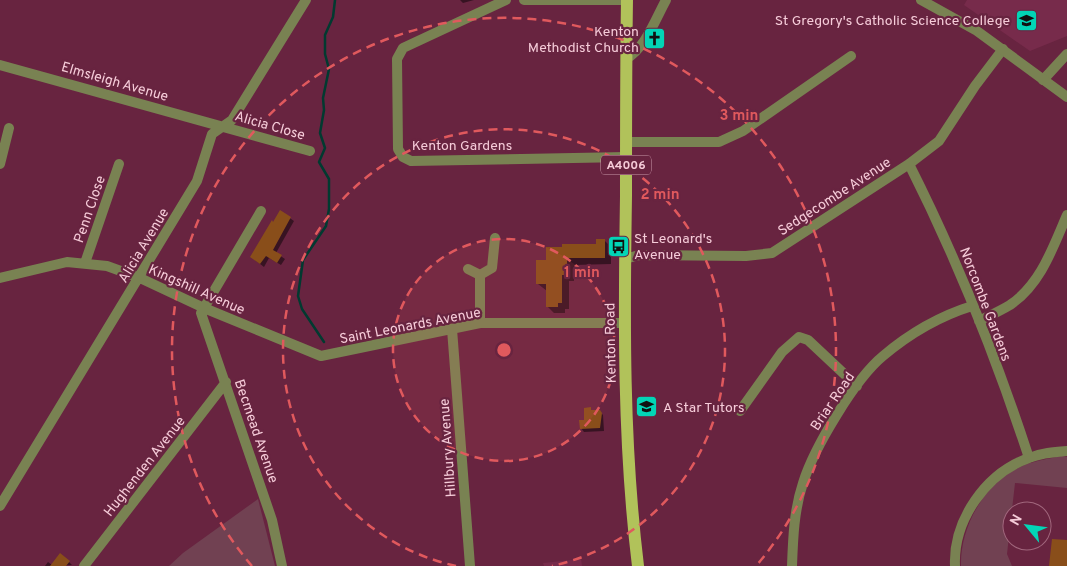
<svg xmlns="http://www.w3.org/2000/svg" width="1067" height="566" font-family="Overpass,sans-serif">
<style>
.built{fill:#772b4b}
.green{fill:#714152}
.shadow{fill:#0007}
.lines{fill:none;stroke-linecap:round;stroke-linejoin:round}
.stream{stroke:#013a30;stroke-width:2.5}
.building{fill:#894e1a}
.minor{stroke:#798252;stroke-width:10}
.tertiary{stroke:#798252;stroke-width:10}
.primary{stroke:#b1c25a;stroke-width:12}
.ring{fill:none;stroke:#e0595d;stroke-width:2.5;stroke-dasharray:9 6}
.labels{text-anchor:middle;stroke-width:4.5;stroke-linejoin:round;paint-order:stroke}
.shield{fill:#682440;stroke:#cb9aab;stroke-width:1}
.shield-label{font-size:12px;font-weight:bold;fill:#f6ccd9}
.poi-label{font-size:14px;fill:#f6ccd9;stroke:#682440;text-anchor:end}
.street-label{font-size:14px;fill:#f6ccd9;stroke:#682440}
.centre{fill:#e0595d;stroke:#682440;stroke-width:2.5}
.ring-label{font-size:15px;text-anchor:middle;font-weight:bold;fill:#e0595d;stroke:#682440;stroke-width:4.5;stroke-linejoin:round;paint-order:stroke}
</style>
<rect width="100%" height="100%" fill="#682440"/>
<path class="built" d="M967,0H1067V36L1030,51L964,5Z
M581,559L582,566H544L543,563Z"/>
<path class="green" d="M1062,456L1067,457V488L1015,483L1007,554L1012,566H961C960,528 983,485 1018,468C1032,461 1047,459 1062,456Z
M258,499L275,566H169L183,553Z"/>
<path class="shadow" d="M460,0H474L463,3Z
M281,212L294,221L276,253L285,259L281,265L269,258L264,267L255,260Z
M604,240L611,247V264L574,265V281H569V309H565V313H554L547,306V291L538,284L547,262L597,245Z
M599,411L603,415L604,431L584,432L581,428Z
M48,562L52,565L69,562L72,565L45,566Z"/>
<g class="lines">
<path class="stream" d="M324,342L302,309L298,296L303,260L326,226L329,209V179L319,162L325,148L320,133L324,110L323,98L329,69L325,54V35L333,17L335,0"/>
</g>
<path class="building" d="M280,210L291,217L273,250L282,255L277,263L266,256L260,264L250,257L272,220L273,222Z
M596,239H605V258H567V275H562V303H558V307H546V284H536V260H546V247H562V244H596Z
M591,407V410H600L602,413L600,428L580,429L579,420H584V408Z
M1052,539L1067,540V566H1049Z
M60,553L70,561L66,566H50Z"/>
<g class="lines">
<path class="minor" d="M506,0L403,48L397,59L398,149L403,157L411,161L626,157
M524,0H627
M626,59C646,47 655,20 666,0
M0,65L310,151
M1043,80L1067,54
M626,142H719L743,131L851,56
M0,164L9,128
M909,164C957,259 996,357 1029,458
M261,211L201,313L272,520L282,566
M625,259L639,255L746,256L772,253L909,164L939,141L975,86L1003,49
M85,263L119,164
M468,269L480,275L492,268L495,238
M480,275V323
M0,278L67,262L107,266L140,278L204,308L321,356L480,323H625
M979,321C989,316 1000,311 1010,305C1041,284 1053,247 1067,215
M452,329L470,566
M740,411L782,352L799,337L808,340L857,386
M0,506L197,181L212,134L232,120L306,0
M84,566L226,382
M792,566C793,538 794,510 803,483C814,448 855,379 883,356C909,334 940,316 972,306
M955,566C953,520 986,473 1029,458C1041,453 1054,452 1067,451"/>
<path class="tertiary" d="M921,0L977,31L1067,97"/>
<path class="primary" d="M627,0C626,65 626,131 626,196C624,320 623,443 638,566"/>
</g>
<circle cx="504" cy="350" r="111" fill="#e0595d" fill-opacity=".12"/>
<g class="ring">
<circle cx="504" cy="350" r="111"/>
<path d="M456 566A221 221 0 1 1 552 566"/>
<path d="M252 566A332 332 0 1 1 756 566"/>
</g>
<defs>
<symbol id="school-square" viewBox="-11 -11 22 22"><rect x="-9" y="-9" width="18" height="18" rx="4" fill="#02d5b6" stroke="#682440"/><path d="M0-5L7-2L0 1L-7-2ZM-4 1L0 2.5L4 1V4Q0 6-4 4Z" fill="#111"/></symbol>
<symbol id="church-square" viewBox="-11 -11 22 22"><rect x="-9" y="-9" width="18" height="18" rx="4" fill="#02d5b6" stroke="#682440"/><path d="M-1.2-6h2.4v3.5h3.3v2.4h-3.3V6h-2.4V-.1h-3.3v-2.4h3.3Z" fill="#111"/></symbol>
<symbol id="bus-square" viewBox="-11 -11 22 22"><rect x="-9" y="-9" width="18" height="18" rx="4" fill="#02d5b6" stroke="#682440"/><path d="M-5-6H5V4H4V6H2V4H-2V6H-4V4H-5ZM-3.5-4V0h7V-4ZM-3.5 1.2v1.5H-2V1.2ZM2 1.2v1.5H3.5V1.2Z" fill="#111"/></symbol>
</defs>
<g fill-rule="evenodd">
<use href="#school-square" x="1014" y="8" width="25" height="25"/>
<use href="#church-square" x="642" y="26" width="25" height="25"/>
<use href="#bus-square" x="606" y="234" width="25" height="25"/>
<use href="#school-square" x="634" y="394" width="25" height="25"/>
</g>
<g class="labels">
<rect class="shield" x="601" y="155.5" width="50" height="19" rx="4"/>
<g class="shield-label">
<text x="626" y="169">A4006</text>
</g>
<g class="poi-label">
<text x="1010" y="25">St Gregory's Catholic Science College</text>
<text x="639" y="36">Kenton<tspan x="639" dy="16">Methodist Church</tspan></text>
<text x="634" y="243" text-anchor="start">St Leonard's<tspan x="634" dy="16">Avenue</tspan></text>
<text x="663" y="412" text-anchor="start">A Star Tutors</text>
</g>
<g class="street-label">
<text transform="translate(115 81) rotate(16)" y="5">Elmsleigh Avenue</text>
<text transform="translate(270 125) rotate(16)" y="5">Alicia Close</text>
<text x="462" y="150">Kenton Gardens</text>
<text transform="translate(834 196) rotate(-33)" y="5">Sedgecombe Avenue</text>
<text transform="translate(89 209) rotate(-71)" y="5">Penn Close</text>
<text transform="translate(143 245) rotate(-59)" y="5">Alicia Avenue</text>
<text transform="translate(197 289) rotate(24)" y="5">Kingshill Avenue</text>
<text transform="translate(986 304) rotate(69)" y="5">Norcombe Gardens</text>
<text transform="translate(410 325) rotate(-11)" y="5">Saint Leonards Avenue</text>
<text transform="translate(610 343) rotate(-91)" y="5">Kenton Road</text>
<text transform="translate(832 401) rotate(-56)" y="5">Briar Road</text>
<text transform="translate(257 431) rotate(71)" y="5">Becmead Avenue</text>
<text transform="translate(447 448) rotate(-94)" y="5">Hillbury Avenue</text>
<text transform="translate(144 466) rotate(-52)" y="5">Hughenden Avenue</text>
</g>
</g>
<circle cx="504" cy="350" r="8" class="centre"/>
<g class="ring-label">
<text x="739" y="120">3 min</text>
<text x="660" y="199">2 min</text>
<text x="582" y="277">1 min</text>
</g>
<g transform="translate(1027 526) rotate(299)"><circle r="24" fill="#682440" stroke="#a1677d"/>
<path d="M0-4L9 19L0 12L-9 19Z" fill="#02d5b6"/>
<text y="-8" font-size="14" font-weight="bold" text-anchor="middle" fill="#f6ccd9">N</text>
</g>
</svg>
